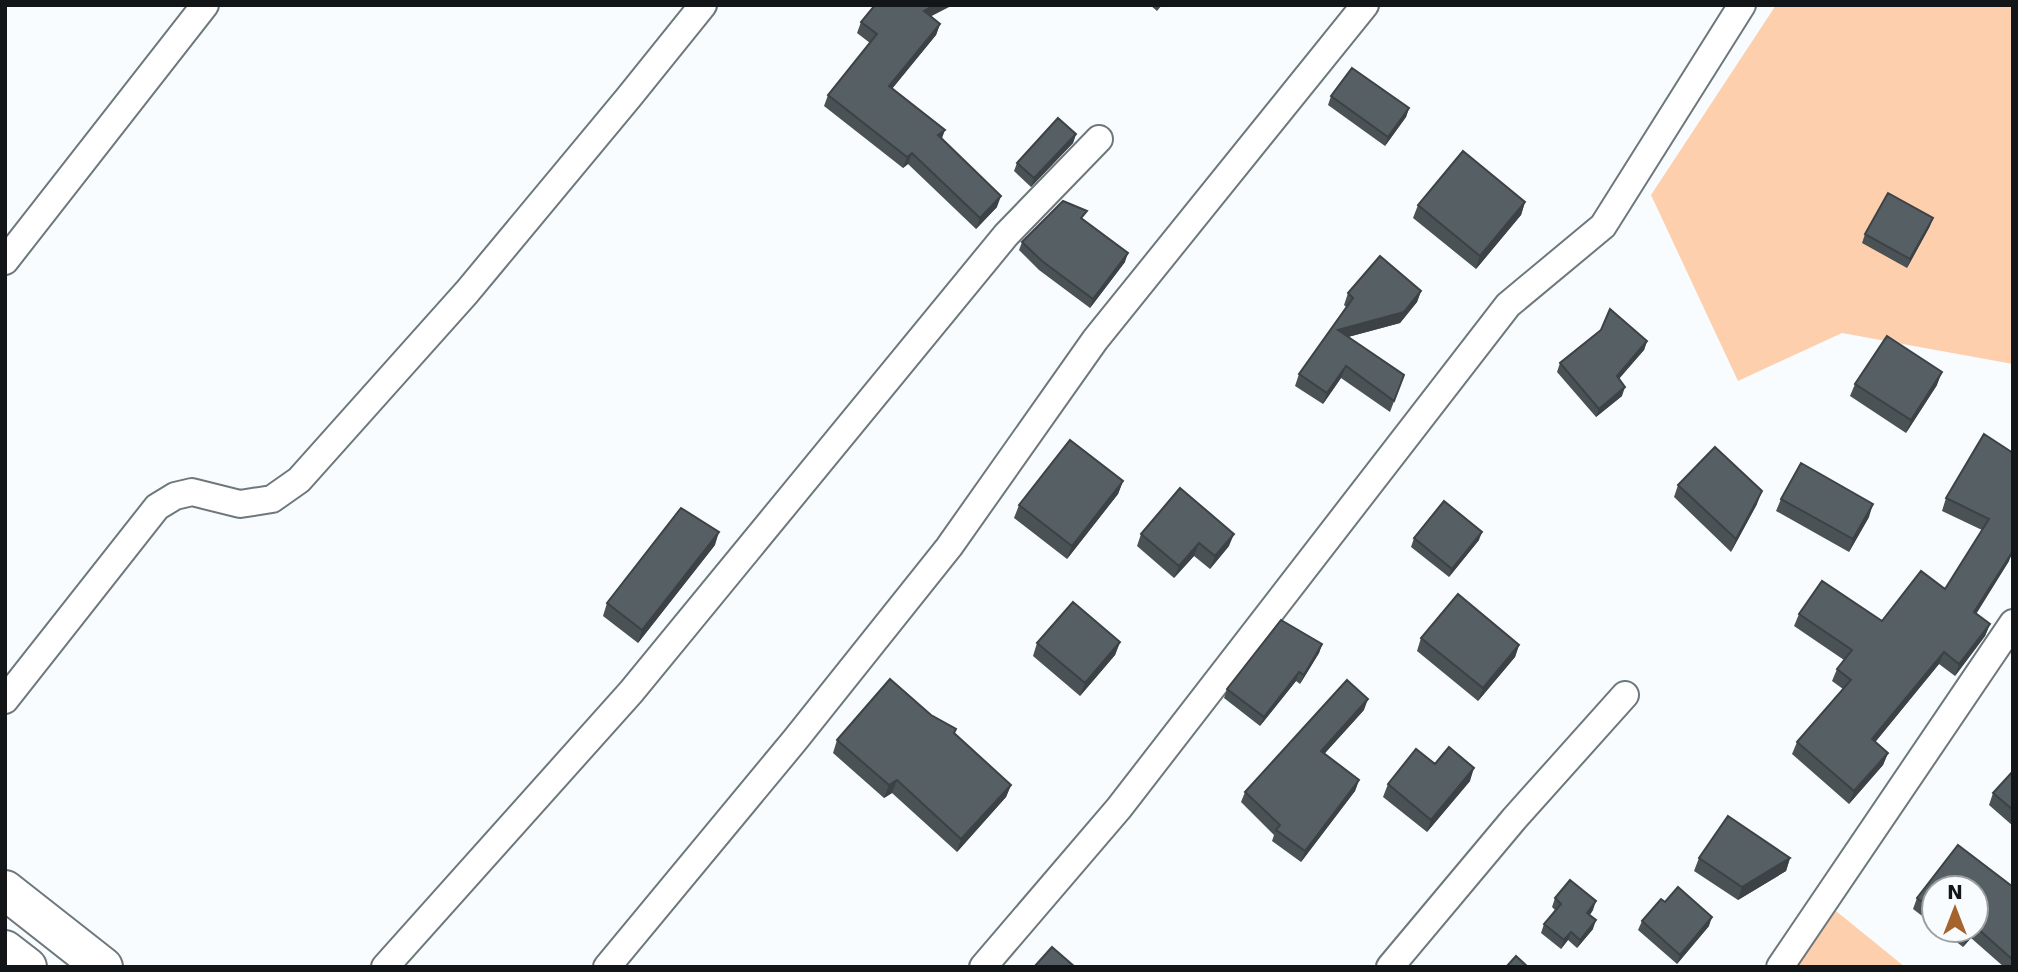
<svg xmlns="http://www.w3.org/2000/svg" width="2018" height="972" font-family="'DejaVu Sans',sans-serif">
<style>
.green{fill:#fecfad}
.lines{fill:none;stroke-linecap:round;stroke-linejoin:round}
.minor-casing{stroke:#6d777c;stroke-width:30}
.highway-casing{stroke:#6d777c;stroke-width:42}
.minor{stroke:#fff;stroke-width:26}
.highway{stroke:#fff;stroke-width:38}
.wall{fill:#4a5256}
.shaded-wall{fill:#3c4246}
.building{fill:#565f64;stroke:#3c4246;stroke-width:2}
</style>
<rect width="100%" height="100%" fill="#f8fcff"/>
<path class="green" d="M1776,5H2013V364L1842,333L1738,381L1651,195Z
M1836,911L1905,967H1797Z"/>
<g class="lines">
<defs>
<path id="minor" d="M5,261L205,5
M5,700L157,507L175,496L192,492L240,504L272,499L299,480L467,292L629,97L703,5
M385,967L631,692L1006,235L1099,139
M607,967L795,740L949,547L1095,340L1365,5
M983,967L1119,808L1508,305L1603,226L1742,5
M1390,967L1514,819L1625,695
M1780,967L2013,623"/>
<path id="highway" d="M5,890L103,967
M5,950L27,967"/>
</defs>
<use href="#minor" class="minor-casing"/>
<use href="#highway" class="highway-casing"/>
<use href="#minor" class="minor"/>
<use href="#highway" class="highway"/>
</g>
<path class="wall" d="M1150,5H1162L1157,11Z
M931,16L940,24L936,35L892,89L942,139L997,207L976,229L908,164L903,168L824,106L828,95L870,43L857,33L861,22Z
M1331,96L1409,108L1406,117L1385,146L1328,105Z
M1076,134L1073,143L1031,187L1014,171L1017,163Z
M1525,202L1521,215L1476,269L1413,218L1418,205Z
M1084,220L1125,262L1090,308L1039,270L1019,250L1022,242Z
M1930,226L1907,268L1862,243L1865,234Z
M1421,291L1417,302L1400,323L1348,337L1404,375L1390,412L1341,378L1323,404L1295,386L1299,374L1346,307L1344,305L1348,293Z
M1647,341L1644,350L1619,379L1622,396L1596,417L1557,372L1560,363Z
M1855,384L1937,385L1906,433L1850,396Z
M1984,434L2009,561L1976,613L1990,624L1985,636L1955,676L1939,664L1875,742L1888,753L1883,765L1849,804L1792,754L1797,742L1843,689L1832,681L1837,669L1844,660L1794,626L1799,614L1882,621L1945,589L1982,530L1942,511L1946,498Z
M1123,481L1118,494L1067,559L1014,518L1019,505Z
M1678,485L1757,504L1731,552L1674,497Z
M1781,499L1869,517L1849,552L1776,511Z
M1141,534L1229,546L1210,569L1194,556L1174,578L1137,546Z
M1414,538L1479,540L1449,577L1411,547Z
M715,545L638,643L603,616L607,603Z
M1421,638L1519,645L1515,657L1478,701L1417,651Z
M1120,642L1115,655L1080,696L1033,656L1037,643Z
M1322,644L1319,653L1300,684L1296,681L1260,726L1224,698L1227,689Z
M1364,710L1324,754L1359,780L1355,791L1301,862L1272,841L1274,835L1241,802L1245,792Z
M931,715L1011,785L1006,797L957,852L892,793L884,798L833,753L837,740Z
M2013,771V826L1989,805L1993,793Z
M1470,781L1427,832L1383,797L1388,784Z
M1958,845L2013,887V967H2004L1971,938L1963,947L1941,930H1976V888H1934V925L1913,909L1917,898Z
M1699,858H1790L1786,871L1738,900L1694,871Z
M1555,898L1593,910L1590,915L1593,929L1577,948L1568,940L1561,949L1541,933L1544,924L1555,910L1552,907Z
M1665,902L1709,926L1677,964L1638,930L1642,921Z"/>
<path class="shaded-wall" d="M935,5H953L920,22L924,11Z
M940,24L936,35L885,97L889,86Z
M1409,108L1406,117L1385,146L1388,137Z
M945,130L941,141L938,135Z
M1076,134L1073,143L1031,187L1034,178Z
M912,153L908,164L903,168L907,157Z
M1001,196L997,207L976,229L980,218Z
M1525,202L1521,215L1476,269L1480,256Z
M1933,218L1930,226L1907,268L1910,259Z
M1128,253L1125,262L1090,308L1093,299Z
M1421,291L1417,302L1400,323L1333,341L1338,330Z
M1647,341L1644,350L1613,385L1617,376Z
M1346,366L1341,378L1323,404L1327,393Z
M1942,372L1937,385L1906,433L1911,420Z
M1625,387L1622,396L1596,417L1599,409Z
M1123,481L1118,494L1067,559L1072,546Z
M1762,491L1757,504L1731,552L1736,539Z
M1873,504L1869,517L1849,552L1853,539Z
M719,532L715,545L638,643L642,630Z
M1482,532L1479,540L1449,577L1452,569Z
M1234,534L1229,546L1210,569L1215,556Z
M1199,543L1194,556L1174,578L1179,566Z
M2013,551L2009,561L1970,624L1974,612Z
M1990,624L1985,636L1955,676L1959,664Z
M1120,642L1115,655L1080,696L1085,683Z
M1322,644L1319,653L1300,684L1304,675Z
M1519,645L1515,657L1478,701L1483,688Z
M1944,652L1939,664L1868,751L1872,739Z
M1299,672L1296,681L1260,726L1264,717Z
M1368,699L1364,710L1317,762L1321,751Z
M1888,753L1883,765L1849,804L1854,791Z
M1474,768L1470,781L1427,832L1431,820Z
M897,780L892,793L884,798L889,785Z
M1359,780L1355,791L1301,862L1305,851Z
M1011,785L1006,797L957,852L961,839Z
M1790,858L1786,871L1738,900L1742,887Z
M1596,901L1593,910L1584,922L1587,913Z
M1712,917L1709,926L1677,964L1680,955Z
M1596,920L1593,929L1577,948L1580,940Z
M1972,930H1974L1971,938L1963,947L1967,936Z
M1571,932L1568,940L1561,949L1564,940Z"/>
<path class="building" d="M875,5H935L924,11L940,24L889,86L945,130L938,135L1001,196L980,218L912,153L907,157L828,95L877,34L861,22Z
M1352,68L1409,108L1388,137L1331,96Z
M1058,118L1076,134L1034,178L1017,163Z
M1463,151L1525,202L1480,256L1418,205Z
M1888,193L1933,218L1910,259L1865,234Z
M1063,201L1087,211L1081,218L1128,253L1093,299L1042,261L1022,242Z
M1380,256L1421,291L1404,312L1338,330L1404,375L1394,401L1346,366L1327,393L1299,374L1353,298L1348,293Z
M1610,309L1647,341L1617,376L1625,387L1599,409L1560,363L1601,330Z
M1887,336L1942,372L1911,420L1855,384Z
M1984,434L2013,453V551L1974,612L1990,624L1959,664L1944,652L1872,739L1888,753L1854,791L1797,742L1851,680L1837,669L1852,650L1799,614L1822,581L1882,621L1921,571L1945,589L1989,519L1946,498Z
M1070,440L1123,481L1072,546L1019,505Z
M1715,447L1762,491L1736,539L1678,485Z
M1801,463L1873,504L1853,539L1781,499Z
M1180,488L1234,534L1215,556L1199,543L1179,566L1141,534Z
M1444,501L1482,532L1452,569L1414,538Z
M681,508L719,532L642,630L607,603Z
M1458,594L1519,645L1483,688L1421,638Z
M1073,602L1120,642L1085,683L1037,643Z
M1281,620L1322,644L1304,675L1299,672L1264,717L1227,689Z
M890,679L931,715L956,729L954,733L1011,785L961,839L897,780L889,785L837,740Z
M1347,680L1368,699L1321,751L1359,780L1305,851L1276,830L1280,825L1245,792Z
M1449,747L1474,768L1431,820L1388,784L1416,749L1435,764Z
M2013,771V810L1993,793Z
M1728,816L1790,858L1742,887L1699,858Z
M1958,845L2013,887V960L1976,927V888H1934V910L1917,898Z
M1570,880L1596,901L1587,913L1596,920L1580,940L1571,932L1564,940L1544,924L1561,904L1555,898Z
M1678,887L1712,917L1680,955L1642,921L1661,899L1665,902Z
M1959,930H1972L1967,936Z
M1052,947L1075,967H1034Z
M1516,956L1528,967H1506Z"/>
<rect width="2018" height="972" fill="none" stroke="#121618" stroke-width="14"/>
<g transform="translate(1955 909)"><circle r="33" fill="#f8fcff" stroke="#9ca0a3" stroke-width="2"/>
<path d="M0-5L12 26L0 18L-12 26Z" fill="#a5642e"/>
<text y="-10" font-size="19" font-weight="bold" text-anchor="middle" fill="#121618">N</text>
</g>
</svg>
